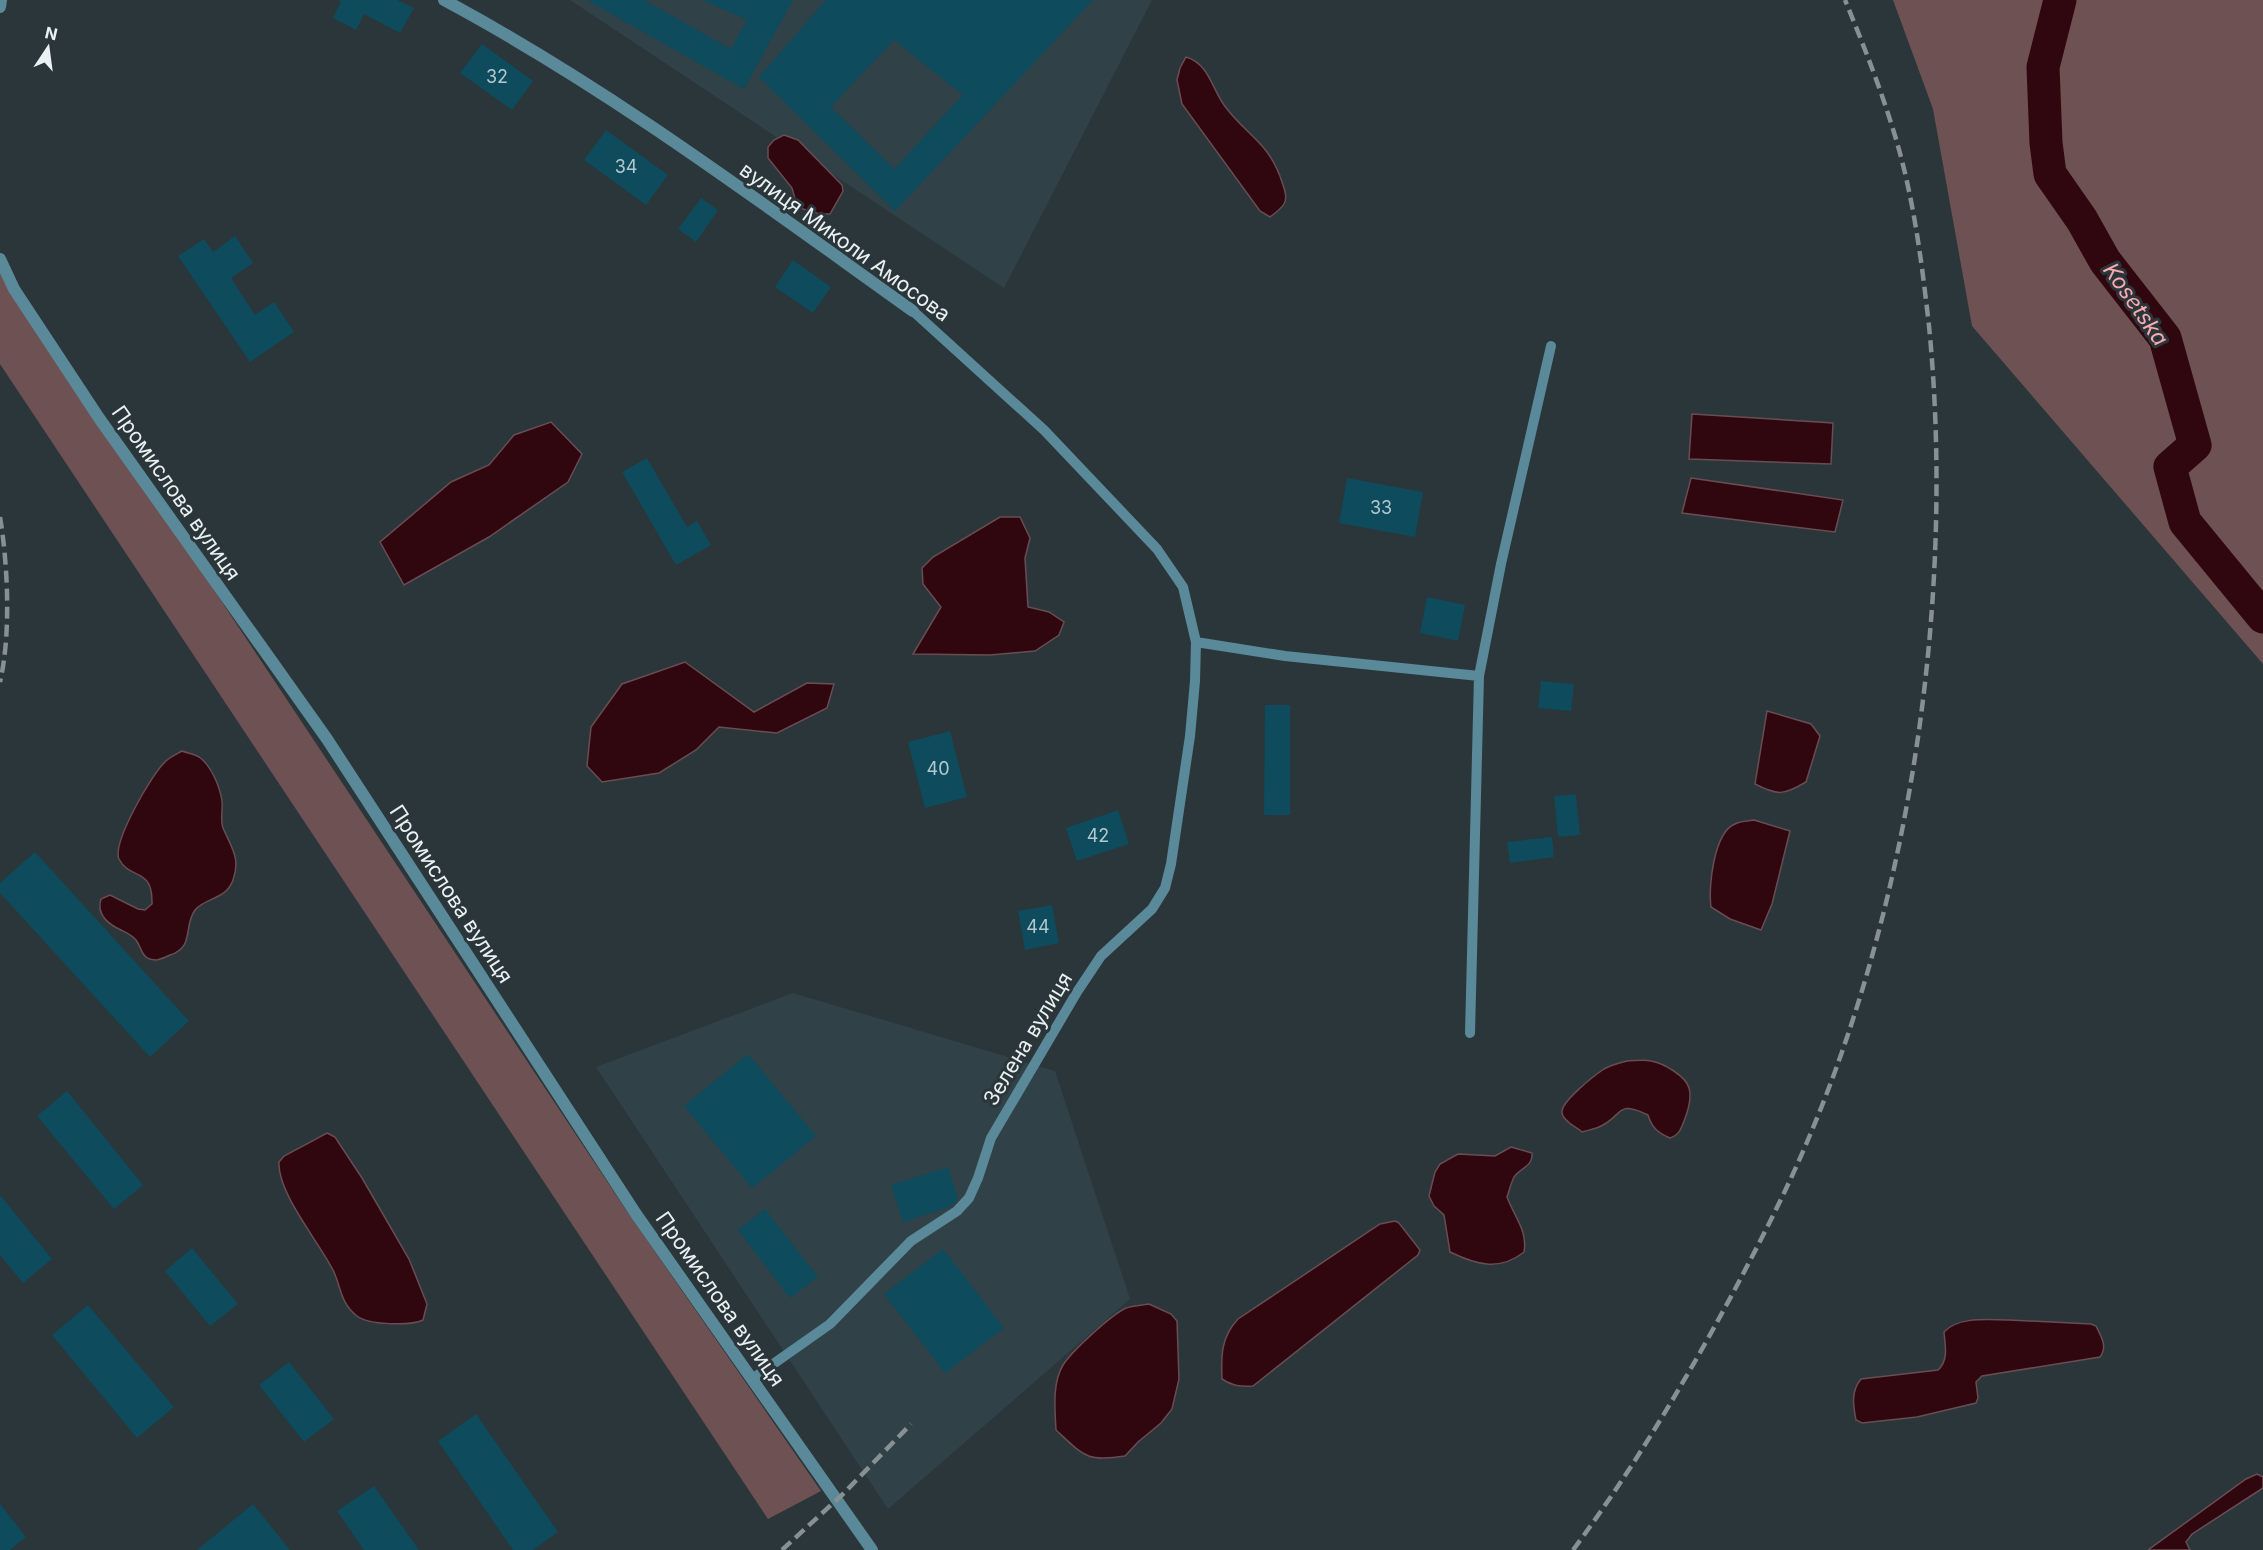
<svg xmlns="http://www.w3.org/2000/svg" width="2263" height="1550" font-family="Inter,sans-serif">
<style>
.built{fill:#304248}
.green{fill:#6e5153}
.water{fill:#30070f;stroke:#684d53;stroke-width:1.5}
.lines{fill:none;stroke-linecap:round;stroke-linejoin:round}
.river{stroke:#30070f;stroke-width:33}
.building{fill:#0d4b5d;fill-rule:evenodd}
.service{stroke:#5a8999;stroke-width:10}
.minor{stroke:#5a8999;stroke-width:12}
.rail{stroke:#879093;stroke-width:4.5;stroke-dasharray:12 6;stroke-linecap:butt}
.labels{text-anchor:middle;stroke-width:6;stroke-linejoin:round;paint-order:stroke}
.number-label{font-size:18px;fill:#b3c8ce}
.street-label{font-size:21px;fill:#eaf1f3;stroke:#2b363a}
.water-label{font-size:22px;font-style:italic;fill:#fbaab0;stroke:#2b363a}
</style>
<rect width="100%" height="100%" fill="#2b363a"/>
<path class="built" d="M570,0H1152L1004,288Z
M793,993L1055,1071L1130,1299L888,1509L596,1067Z"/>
<path class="green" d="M1893,0H2263V664L1972,326L1933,109Z
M0,259L14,289L626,1210L821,1491L768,1519L0,364Z"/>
<path class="water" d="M1186,57C1210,64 1212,91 1227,109C1249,137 1270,144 1282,182C1284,188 1288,197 1284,204C1281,209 1275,213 1270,217L1260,211L1182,104L1177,80L1180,68Z
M784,135L798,140L842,185L843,191L830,214H820L803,209L796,202L792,188L768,158V147L774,140Z
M1692,414L1833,423L1831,464L1689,459Z
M551,422L582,454L568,482L489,537L404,585L380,542L451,482L489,465L514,435Z
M1691,478L1843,500L1835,532L1682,513Z
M1000,517H1020L1030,538L1025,558L1028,607L1049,612L1064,622L1059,635L1035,651L990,655L913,654L941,607L923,584L922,568L933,557Z
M685,662L754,712L807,683L834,684L827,708L777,733L719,727L696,750L659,773L602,782L587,766L591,727L622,684Z
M1767,711L1811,724L1820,736L1806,782C1784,795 1778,796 1755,784Z
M182,751C187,753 194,754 199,757C211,765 220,787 222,801C223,809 220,820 223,828C231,847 241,858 233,880C226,900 206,897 195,910C183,926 195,947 170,955C166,957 161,959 157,960C141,960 143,950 136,940C132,935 127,933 121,930C108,924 96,915 101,899L110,895L138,909L145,910L152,904C153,866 130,881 119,859C112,843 152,773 166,761C170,757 177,754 182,751Z
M1754,820L1790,831L1772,904L1761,930L1730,919L1711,907C1708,887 1714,832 1735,824C1740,821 1748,821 1754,820Z
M1627,1061C1634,1061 1644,1059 1651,1061C1663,1063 1686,1076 1689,1088C1692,1098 1688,1111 1684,1121C1681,1129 1679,1135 1670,1138C1658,1133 1652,1128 1648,1115C1616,1099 1623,1116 1601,1126C1596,1129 1588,1130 1582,1132C1576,1127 1563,1121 1562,1113C1560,1102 1595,1075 1604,1069C1611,1065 1620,1063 1627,1061Z
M327,1133L335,1137L362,1178L409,1259L427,1304L423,1320C410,1326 368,1325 357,1316C341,1304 341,1288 334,1272C320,1243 277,1193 279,1162L284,1156Z
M1511,1147L1532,1153C1533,1167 1521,1167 1514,1177C1511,1183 1509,1191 1507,1197C1514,1216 1528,1231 1524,1252C1499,1272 1475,1264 1450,1252L1444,1215L1434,1206L1429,1196L1435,1172L1440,1164L1458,1154L1495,1156Z
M1395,1221L1399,1223L1420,1250L1418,1255L1253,1386C1241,1387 1233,1386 1222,1379C1221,1356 1221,1337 1238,1319L1380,1224Z
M1149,1304L1171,1314L1177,1321L1179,1379L1172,1409L1161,1423L1138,1442L1125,1456C1086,1462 1084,1456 1056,1430C1055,1410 1052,1383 1063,1365C1072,1351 1111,1315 1126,1308C1133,1306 1142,1305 1149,1304Z
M2009,1320L2091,1324L2096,1326C2101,1336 2108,1347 2100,1357L1982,1376L1976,1382L1978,1398L1976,1403L1917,1417L1862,1423L1856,1420C1853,1405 1851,1391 1861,1379L1938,1370C1949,1360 1945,1345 1944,1332C1958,1316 1990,1320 2009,1320Z
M2257,1474L2263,1477V1488L2192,1534L2186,1542L2190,1550H2148L2246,1479Z"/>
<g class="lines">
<path class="river" d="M2060,0L2043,67L2046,143L2050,174L2082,220L2105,261L2165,338L2195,445L2170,467L2185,522L2263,617"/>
</g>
<path class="building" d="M338,0H397L414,8L400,33L364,14L356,30L333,18L341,2Z
M587,0H644L731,49L747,20L702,0H793L744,89Z
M826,0H1093L895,211L759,77ZM894,40L963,95L894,169L831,107Z
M482,44L533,81L512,110L460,73Z
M606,130L668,175L646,205L584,160Z
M701,198L718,210L696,242L678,229Z
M235,236L253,263L231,278L255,315L274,302L294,332L250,362L178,256L204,239L213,252Z
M793,260L831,287L813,313L775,287Z
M647,458L687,527L697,521L711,545L676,565L622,472Z
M1347,478L1423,492L1415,537L1339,523Z
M1427,597L1465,605L1458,641L1420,633Z
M1541,681L1574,684L1571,711L1538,708Z
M1265,705H1290V815H1264Z
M950,731L967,797L925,808L908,742Z
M1576,794L1580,835L1558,837L1554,796Z
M1118,810L1129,844L1077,861L1066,828Z
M1552,837L1554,857L1510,863L1507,842Z
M35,852L189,1021L150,1057L0,893V883Z
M1052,905L1059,943L1025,950L1018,911Z
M748,1054L816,1136L752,1188L684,1106Z
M67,1091L143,1185L114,1209L37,1116Z
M948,1167L958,1199L949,1207L903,1222L891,1185Z
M0,1195L52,1259L23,1283L0,1255Z
M765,1209L818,1277L790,1298L738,1230Z
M192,1248L238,1304L210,1326L165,1271Z
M943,1249L1004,1328L945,1373L884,1294Z
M88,1305L174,1407L137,1438L52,1335Z
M289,1362L334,1419L304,1442L259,1385Z
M476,1414L558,1532L533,1550H513L438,1441Z
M374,1486L419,1550H364L337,1511Z
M0,1504L26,1537L10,1550H0Z
M253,1504L290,1550H197Z"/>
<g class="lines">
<path class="service" d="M1196,642L1285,656L1479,676L1501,564L1551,346
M1470,1033L1479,676
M752,1379L830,1324L911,1241L957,1211L969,1198L978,1178L991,1138L1077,992L1101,956L1152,909L1165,888L1171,864L1190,736L1195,681L1196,642L1183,587L1157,549L1044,430L913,311"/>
<path class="minor" d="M444,0C610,89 760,202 913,311
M0,7L1,0
M0,259L14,289L99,418L327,739L636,1214L872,1550"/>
<path class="rail" d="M0,517C8,565 11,635 0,682
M782,1550L843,1494L911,1424
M1573,1550C1634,1468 1686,1380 1734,1291C1761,1240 1788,1188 1810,1135C1913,891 1955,590 1929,326C1922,264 1914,200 1896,139C1882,92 1864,46 1845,0"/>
</g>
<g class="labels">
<g class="number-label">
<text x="497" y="83">32</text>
<text x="626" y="173">34</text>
<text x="1381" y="514">33</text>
<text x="938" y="775">40</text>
<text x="1098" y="842">42</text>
<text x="1038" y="933">44</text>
</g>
<g class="street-label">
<text transform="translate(845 242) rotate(36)" y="7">вулиця Миколи Амосова</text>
<text transform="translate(176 493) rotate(55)" y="7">Промислова вулиця</text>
<text transform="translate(451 894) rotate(57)" y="7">Промислова вулиця</text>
<text transform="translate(1028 1039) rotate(-59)" y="7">Зелена вулиця</text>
<text transform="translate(720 1299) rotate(55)" y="7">Промислова вулиця</text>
</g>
<g class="water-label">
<text transform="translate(2136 304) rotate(55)" y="8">Kosetska</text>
</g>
</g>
<g transform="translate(48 48) rotate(13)" stroke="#2b363a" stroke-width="4.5" paint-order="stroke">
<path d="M0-4.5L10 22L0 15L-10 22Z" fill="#eaf1f3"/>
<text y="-9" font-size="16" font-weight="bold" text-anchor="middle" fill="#eaf1f3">N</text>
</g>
</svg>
